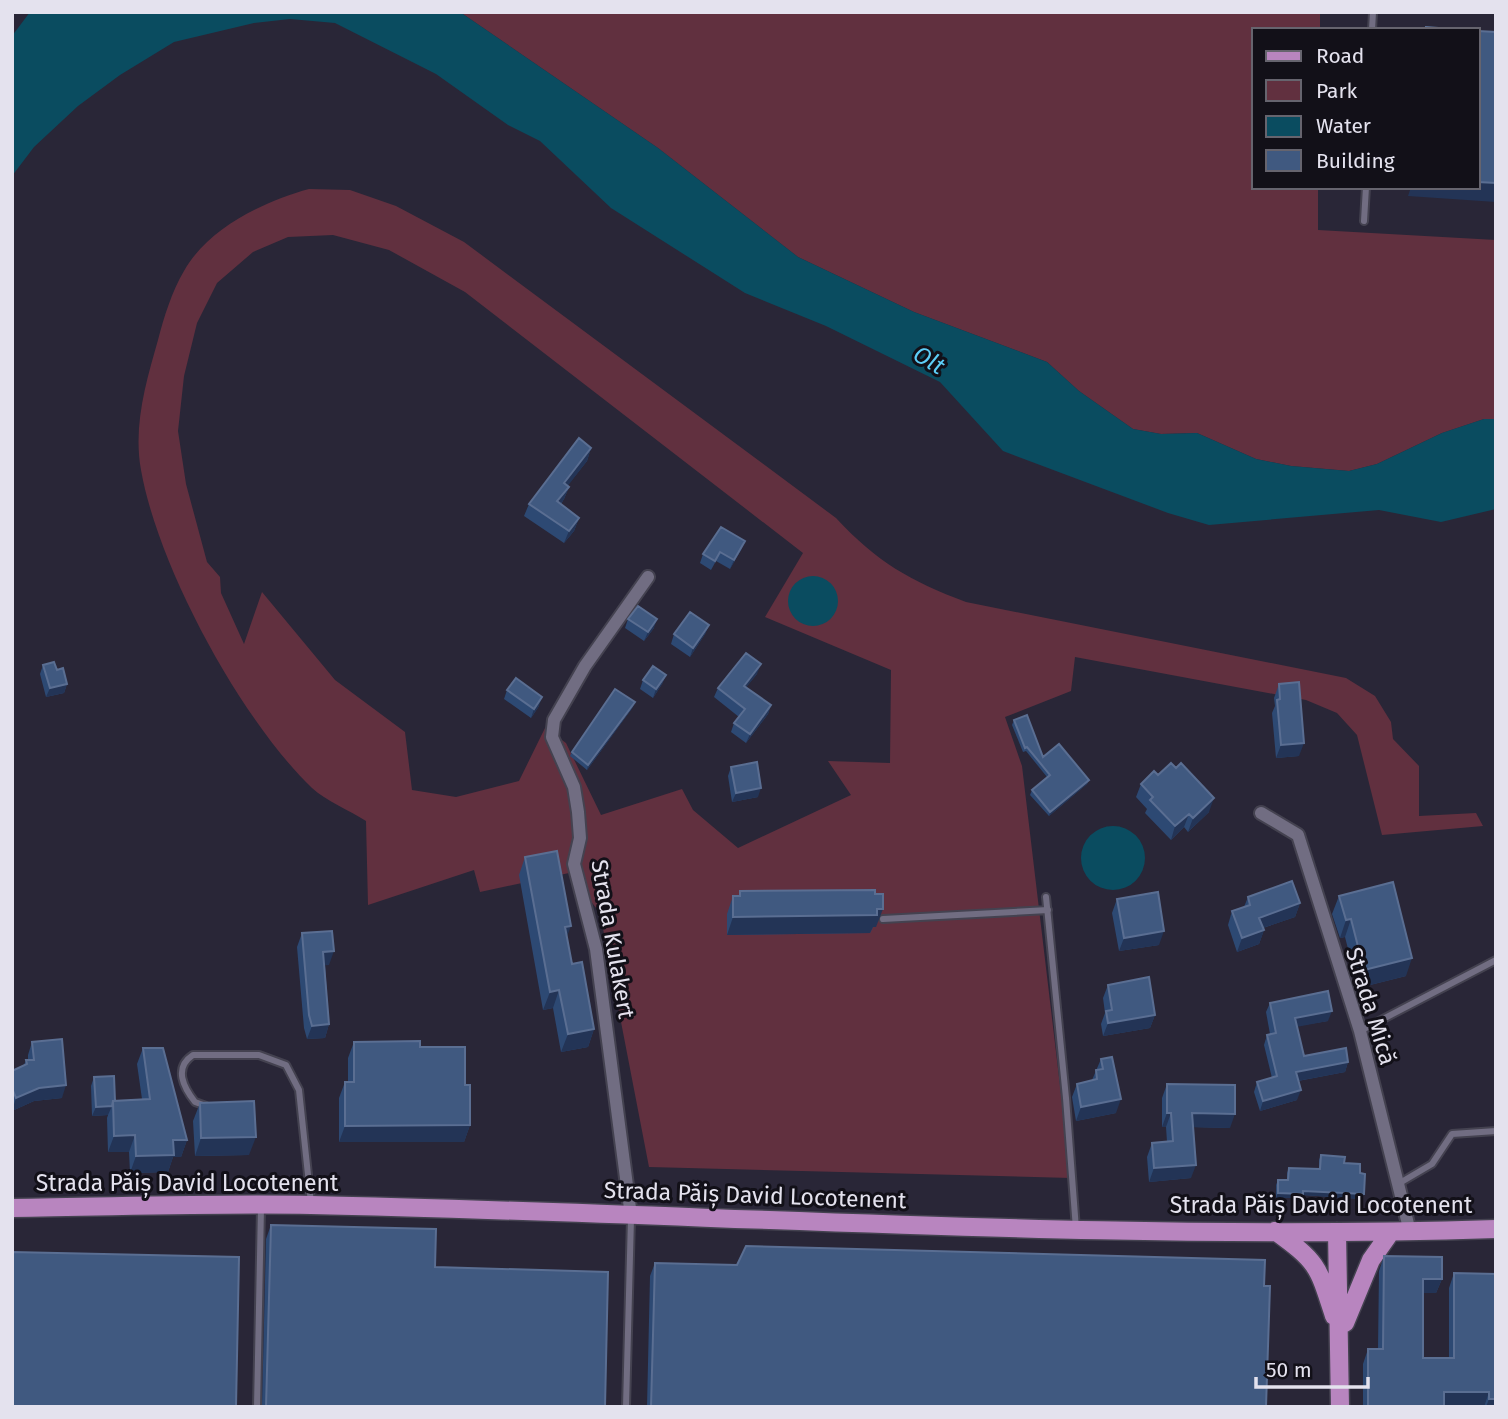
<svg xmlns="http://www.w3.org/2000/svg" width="1508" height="1419" font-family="'Fira Sans',sans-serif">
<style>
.green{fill:#61303f;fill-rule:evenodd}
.water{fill:#0a4c60}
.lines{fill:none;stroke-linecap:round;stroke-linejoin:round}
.service-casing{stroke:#444250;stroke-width:10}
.minor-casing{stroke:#444250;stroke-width:16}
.primary-casing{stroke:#444250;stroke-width:21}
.service{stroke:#716d82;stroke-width:6}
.minor{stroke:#716d82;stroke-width:12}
.primary{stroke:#b885bf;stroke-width:18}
.wall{fill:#2d4973}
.shaded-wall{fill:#233456}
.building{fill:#405980;stroke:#5a6e92;stroke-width:2}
.labels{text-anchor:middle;stroke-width:6;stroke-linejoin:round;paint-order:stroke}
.street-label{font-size:23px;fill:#e4e2ee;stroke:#121018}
.water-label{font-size:24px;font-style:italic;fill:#5dcef7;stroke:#121018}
</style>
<rect width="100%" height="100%" fill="#292637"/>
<path class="green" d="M460,12H1320V30H1254V187H1318V230L1496,240V419H1484L1442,433L1377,464L1349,471L1291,466L1256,459L1197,433L1161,434L1133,429L1079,391L1047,362L914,312L798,257L658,148Z
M309,189L350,190L396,206L464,242L836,518C877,562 910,581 966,602L1346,678L1375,696L1391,722L1393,739L1419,766V816L1476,813L1483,826L1382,835L1357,735L1337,713L1306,700L1075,657L1071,691L1005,717L1022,766L1071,1178L649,1167L600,913L569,873L480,892L474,870L368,905L366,821C349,810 326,801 312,788C241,720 158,567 141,470C133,426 146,382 158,340C164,317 172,291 184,271C208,228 265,201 309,189ZM333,235L389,250L465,292L803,553L765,617L891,670L890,763L828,761L851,795L738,848L693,810L682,789L601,815L566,743L545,728L519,781L456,797L412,790L405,732L335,680L262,592L244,644L221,593L220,577L207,562L186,484L178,431L184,376L197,323L217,283L253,252L288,237Z"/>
<path class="water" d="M30,12H460L658,148L798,257L914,312L1047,362L1079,391L1133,429L1161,434L1197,433L1256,459L1291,466L1349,471L1377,464L1442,433L1484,419H1496V509L1441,522L1379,510L1209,525L1168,513L1003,451L940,382L826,326L745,293L611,208L540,141L508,125L436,74L335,23L290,19L254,23L174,42L120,75L78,106L34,147L12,176V36Z
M788 601a25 25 0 1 1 50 0a25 25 0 1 1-50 0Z
M1081 858a32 32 0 1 1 64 0a32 32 0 1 1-64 0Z"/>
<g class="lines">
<defs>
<path id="service" d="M1372,30L1373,12
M1364,221L1366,187
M1046,897L1066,1098L1076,1229
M883,919L1048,910
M1360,1031L1496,960
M206,1106L195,1102C184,1088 173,1068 193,1055H259L286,1065L299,1090L311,1203
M1398,1184L1432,1164L1452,1134L1496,1131
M257,1407L261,1207
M626,1407L631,1218"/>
<path id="minor" d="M1261,813L1298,835L1360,1031L1410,1232
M631,1216L596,949L574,864L580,838L578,812L574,787L552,737L554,720L585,666L648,577"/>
<path id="primary" d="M12,1208C112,1207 211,1203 311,1205C705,1213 1101,1242 1496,1229
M1275,1231C1318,1262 1318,1266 1334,1316
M1337,1232L1340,1407
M1345,1323L1371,1260L1390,1233"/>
</defs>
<use href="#service" class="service-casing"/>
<use href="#minor" class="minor-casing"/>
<use href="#primary" class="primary-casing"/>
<use href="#service" class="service"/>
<use href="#minor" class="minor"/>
<use href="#primary" class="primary"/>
</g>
<path class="wall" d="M591,448L587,461L567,486L569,487L564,499L561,504L579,518L574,531L564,543L524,516L529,504Z
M745,541L741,550L730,569L716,561L711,570L700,563L703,554Z
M628,619L654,628L644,641L625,628Z
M709,625L705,634L690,657L671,644L674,634Z
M43,665L57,670L67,684L64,693L46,697L40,674Z
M757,674L746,687L771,705L768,714L746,743L731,732L734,723L739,717L714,697L718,688Z
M666,675L662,684L653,698L640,689L643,680Z
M1279,684L1299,756L1276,758L1272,713L1275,706L1274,698Z
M507,690L539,706L531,718L504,699Z
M633,707L587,770L570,756L572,752Z
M1014,720L1043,757L1089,780L1087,784L1049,816L1030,795L1032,790L1047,777L1026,751L1023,752L1012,725Z
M731,767L758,797L732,802L728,776Z
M1158,775L1209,812L1188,832L1184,827L1171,840L1145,813L1147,809L1136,797L1141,784Z
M525,857L567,937L572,964L594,1029L588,1047L561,1052L553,1008L543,1010L519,875Z
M740,891L876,927H873L870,933L727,935V914L733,896H739Z
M1339,896L1406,976L1358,988L1345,937L1340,938L1332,914Z
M1248,897L1300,903L1295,917L1263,928L1264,930L1259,944L1237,952L1228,925L1232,911L1244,907Z
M1117,899L1159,945L1119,951L1112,913Z
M302,933L329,965H325L329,1024L325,1038L307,1039L304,1028L297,947Z
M1108,985L1155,1015L1150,1028L1103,1036L1101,1024L1105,1013L1103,998Z
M1270,1003L1328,1021L1297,1026L1304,1056L1348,1062L1345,1072L1298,1081L1297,1100L1260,1111L1254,1092L1257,1082L1272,1078L1264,1045L1267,1035L1270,1034L1266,1012Z
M32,1042L62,1098L34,1101L12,1111V1071L24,1065L26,1060H28V1055Z
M354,1042L420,1047L465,1085L470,1125L464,1142H339V1098L345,1082H348V1058Z
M143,1048L187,1140L181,1157H173L168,1172L130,1173L129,1152H108L107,1118L108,1115L92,1116L91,1086L94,1077L115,1101L142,1099L137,1064Z
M1101,1059L1116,1113L1076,1121L1072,1097L1077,1084L1092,1080Z
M1167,1084L1230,1128L1193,1127L1191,1178L1149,1182L1147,1157L1152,1143L1167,1142L1166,1127H1162V1098Z
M200,1103L249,1155L195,1156L193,1121Z
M1321,1155L1344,1163L1360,1173L1362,1199L1303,1195L1301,1198H1276V1185L1278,1180H1287V1173L1289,1168L1319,1169V1160Z
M271,1225L435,1267L605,1407H262L266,1239Z
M1384,1256L1442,1279L1436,1293H1423V1358H1449V1288L1454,1273L1496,1407H1363V1364L1368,1349H1378L1379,1271Z
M655,1263L1264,1286L1266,1407H647L650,1276Z"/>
<path class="shaded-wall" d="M1478,182L1496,183V202L1408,196L1411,187H1478Z
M591,448L587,461L560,496L564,483Z
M569,487L564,499L553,514L557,501Z
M579,518L574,531L564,543L569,531Z
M745,541L741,550L730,569L734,560Z
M657,619L654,628L644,641L648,632Z
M709,625L705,634L690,657L693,648Z
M761,664L757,674L740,695L744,686Z
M666,675L662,684L653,698L656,689Z
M67,684L64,693L46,697L50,688Z
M542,697L539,706L531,718L534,709Z
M635,702L633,707L587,770L588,765Z
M771,705L768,714L746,743L750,734Z
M1304,743L1299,756L1276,758L1281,745Z
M1089,780L1087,784L1049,816L1050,812Z
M761,788L758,797L732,802L736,793Z
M1214,798L1209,812L1188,832L1193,818Z
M1189,814L1184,827L1171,840L1175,826Z
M1300,903L1295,917L1254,931L1259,918Z
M883,909L876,927H873L870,933L727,935L733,917Z
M1351,919L1345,937L1340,938L1346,920Z
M571,926L564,944L565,927Z
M1264,930L1259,944L1237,952L1242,938Z
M1164,931L1159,945L1119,951L1124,938Z
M334,951L329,965L318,966L323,952Z
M1412,958L1406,976L1358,988L1364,970Z
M559,990L553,1008L543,1010L550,992Z
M1332,1011L1328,1021L1291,1028L1295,1018Z
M1155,1015L1150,1028L1103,1036L1108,1023Z
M329,1024L325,1038L307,1039L312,1026Z
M594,1029L588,1047L561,1052L568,1034Z
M1348,1062L1345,1072L1292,1082L1296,1072Z
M66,1085L62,1098L34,1101L12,1111L16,1098L39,1088Z
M1301,1090L1297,1100L1260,1111L1263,1101Z
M1121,1099L1116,1113L1076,1121L1081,1107Z
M112,1106L108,1115L92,1116L96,1107Z
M1167,1113H1171L1166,1127H1162Z
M1192,1113L1235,1114L1230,1128L1187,1127Z
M470,1125L464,1142H339L345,1126Z
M135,1135L129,1152H108L114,1136Z
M256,1137L249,1155L195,1156L201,1138Z
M173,1140H187L181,1157H173L168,1172L130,1173L136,1156Z
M1196,1165L1191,1178L1149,1182L1154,1168Z
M1303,1191L1364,1194L1362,1199L1303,1195L1301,1198H1276L1278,1193Z
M1423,1279H1442L1436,1293H1418Z
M1444,1392H1489L1484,1407L1439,1406Z
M1489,1399H1496V1407H1486Z"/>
<path class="building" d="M1426,27L1464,30H1426Z
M1478,31L1496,32V183L1478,182Z
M579,438L591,448L564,483L569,487L557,501L579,518L569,531L529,504Z
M721,527L745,541L734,560L720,552L715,561L703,554Z
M638,606L657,619L648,632L628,619Z
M690,612L709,625L693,648L674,634Z
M746,653L761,664L744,686L771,705L750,734L734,723L745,709L718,688Z
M54,662L57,670L63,668L67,684L50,688L43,665Z
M653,666L666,675L656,689L643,680Z
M516,678L542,697L534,709L507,690Z
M1299,682L1304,743L1281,745L1277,700L1280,699L1279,684Z
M615,689L635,702L588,765L572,752Z
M1027,715L1043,757L1059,744L1089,780L1050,812L1032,790L1050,775L1027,747L1025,748L1014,720Z
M757,762L761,788L736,793L731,767Z
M1171,763L1176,768L1181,763L1214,798L1193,818L1189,814L1175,826L1150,800L1153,797L1141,784L1154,771L1158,775Z
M557,851L571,926L565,927L572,964L582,962L594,1029L568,1034L559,990L550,992L525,857Z
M1292,881L1300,903L1259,918L1264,930L1242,938L1232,911L1250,905L1248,897Z
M1393,882L1412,958L1364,970L1351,919L1346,920L1339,896Z
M875,890V894H883V909H877V915L733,917V896H740V891Z
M1158,892L1164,931L1124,938L1117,899Z
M332,931L334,951L323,952L329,1024L312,1026L309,1015L302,933Z
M1149,977L1155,1015L1108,1023L1106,1011L1112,1010L1108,985Z
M1328,991L1332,1011L1295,1018L1304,1056L1346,1048L1348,1062L1296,1072L1301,1090L1263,1101L1257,1082L1277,1076L1267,1035L1276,1033L1270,1003Z
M62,1039L66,1085L39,1088L16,1098L12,1088V1071L27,1064L26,1060H34L32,1042Z
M420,1041V1047H465V1085H470V1125L345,1126V1082H354V1042Z
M143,1048H163L187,1140H173L174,1155L136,1156L135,1135L114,1136L113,1101L150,1099Z
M1112,1057L1121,1099L1081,1107L1077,1084L1097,1079L1096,1070L1103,1069L1101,1059Z
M114,1076L115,1101H113L112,1106L96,1107L94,1077Z
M1167,1084L1235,1085V1114L1192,1113L1196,1165L1154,1168L1152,1143L1173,1141L1171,1113H1167Z
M254,1101L256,1137L201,1138L200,1103Z
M1321,1155L1345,1157L1344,1163L1360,1164V1173L1365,1174L1364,1194L1303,1191V1194L1278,1193V1180H1288L1289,1168L1320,1169Z
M271,1225L436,1229L435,1267L608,1272L605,1407H266Z
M746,1246L1265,1260L1264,1286H1270L1266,1407H651L655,1263L737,1265Z
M12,1252L239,1257L236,1407H12Z
M1384,1256L1442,1257V1279H1423V1358H1454V1273L1496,1274V1399H1489V1392H1444V1407H1368V1349H1383Z"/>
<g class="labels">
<g class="street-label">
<text transform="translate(613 939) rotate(80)" y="8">Strada Kulakert</text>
<text transform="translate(1371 1006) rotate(73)" y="8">Strada Mică</text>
<text x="187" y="1191">Strada Păiș David Locotenent</text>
<text transform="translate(755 1195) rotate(2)" y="8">Strada Păiș David Locotenent</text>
<text x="1321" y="1213">Strada Păiș David Locotenent</text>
</g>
<g class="water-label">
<text transform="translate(929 360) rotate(31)" y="8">Olt</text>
</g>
</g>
<rect width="1508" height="1419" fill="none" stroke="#e4e2ee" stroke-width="28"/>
<rect x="1252" y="28" width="228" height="161" fill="#121018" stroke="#66646e" stroke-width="2"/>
<rect x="1266" y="51" width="35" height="10" fill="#b885bf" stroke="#66646e" stroke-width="2"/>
<text x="1316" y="63" font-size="21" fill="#e4e2ee">Road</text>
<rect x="1266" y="80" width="35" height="21" fill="#61303f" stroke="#66646e" stroke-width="2"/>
<text x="1316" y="98" font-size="21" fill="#e4e2ee">Park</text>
<rect x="1266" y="116" width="35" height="21" fill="#0a4c60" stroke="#66646e" stroke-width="2"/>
<text x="1316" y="133" font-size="21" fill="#e4e2ee">Water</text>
<rect x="1266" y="150" width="35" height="21" fill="#405980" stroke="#66646e" stroke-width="2"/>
<text x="1316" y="168" font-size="21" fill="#e4e2ee">Building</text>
<path d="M1256 1377v10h112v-10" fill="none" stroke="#e4e2ee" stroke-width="3.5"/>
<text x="1266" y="1377" font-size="21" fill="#e4e2ee" stroke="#121018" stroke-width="5" paint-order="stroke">50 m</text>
</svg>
